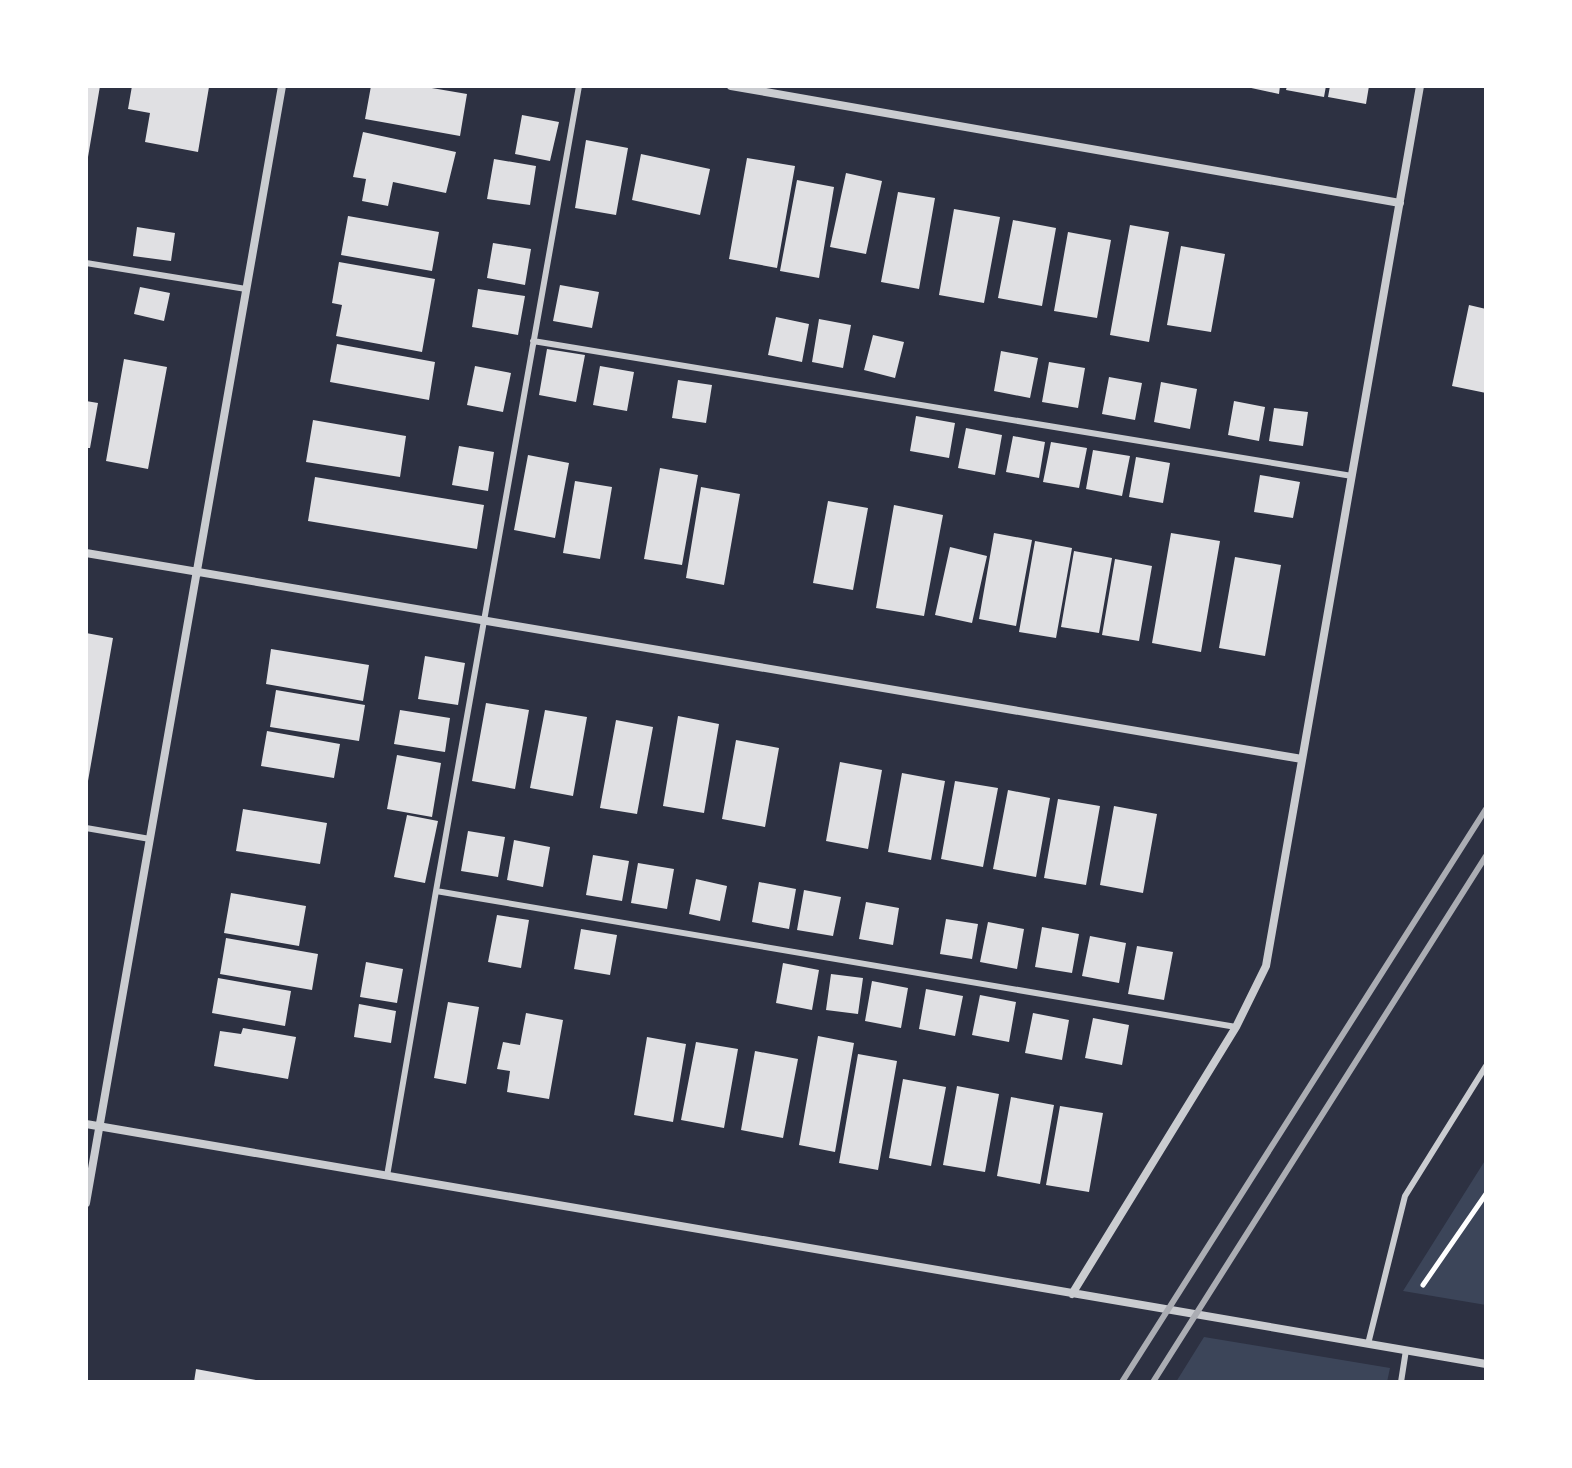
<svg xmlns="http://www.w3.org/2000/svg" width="1572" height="1468" font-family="'PT Sans Narrow',sans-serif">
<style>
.green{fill:#3c4559}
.building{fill:#e0e0e3}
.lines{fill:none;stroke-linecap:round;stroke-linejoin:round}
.path{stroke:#fff;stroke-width:5}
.service{stroke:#caccd0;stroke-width:6}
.minor{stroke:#caccd0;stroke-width:8}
.rail{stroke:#abadb3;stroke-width:6}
</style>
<rect width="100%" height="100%" fill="#2d3142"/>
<path class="green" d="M1486,1159V1305L1403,1291Z
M1204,1337L1390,1368L1387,1382H1176Z"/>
<path class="building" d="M86,86H100L88,157L86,156Z
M132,86L209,87L198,152L145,142L150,113L128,109Z
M371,86H420L467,94L460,136L365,119Z
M1242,86H1280L1279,94Z
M1287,86H1326L1324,97L1286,90Z
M1330,86H1369L1366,104L1328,97Z
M522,115L559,122L550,161L515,154Z
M363,132L456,152L446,193L393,182L388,206L362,201L366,179L353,177Z
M586,140L628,148L616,215L575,208Z
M641,154L710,169L700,215L632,200Z
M747,158L795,166L777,268L729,259Z
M494,159L536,166L530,205L487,199Z
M846,173L882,181L866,254L830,247Z
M797,180L834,187L819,278L780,271Z
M898,192L935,198L919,289L881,282Z
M954,209L1000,217L984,303L939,295Z
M348,216L439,232L432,271L341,255Z
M1013,220L1056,228L1042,306L998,298Z
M1130,225L1169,232L1149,342L1110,335Z
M137,227L175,233L171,261L133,256Z
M1068,232L1111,240L1097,318L1054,311Z
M493,243L531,249L525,285L487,278Z
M1181,246L1225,254L1211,332L1167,325Z
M339,262L435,279L422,352L336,336L342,305L332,303Z
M560,285L599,292L592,328L553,321Z
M140,287L170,293L164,321L134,314Z
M478,289L525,296L518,335L472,327Z
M1469,305L1486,309V393L1452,386Z
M776,317L809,324L802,362L768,355Z
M819,319L851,325L843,368L812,362Z
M873,335L904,342L895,378L864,370Z
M337,344L435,362L429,400L330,382Z
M547,349L585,355L576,402L539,395Z
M1001,351L1038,358L1030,398L994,391Z
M124,359L167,367L148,469L106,461Z
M1049,362L1085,368L1078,408L1042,402Z
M475,366L511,373L503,412L467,405Z
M600,366L634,372L627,411L593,405Z
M1109,377L1142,383L1135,420L1102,414Z
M678,380L712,385L706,423L672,418Z
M1161,382L1197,389L1190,429L1154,422Z
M86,401L98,403L90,448H86Z
M1234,401L1265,407L1259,441L1228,435Z
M1274,408L1308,412L1303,446L1269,441Z
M916,416L955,423L949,458L910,451Z
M313,420L406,436L400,477L306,462Z
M966,428L1002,435L995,475L958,468Z
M1013,436L1045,442L1039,478L1006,472Z
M1051,442L1087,448L1079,488L1043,482Z
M459,446L494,452L488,491L452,485Z
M1093,450L1130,456L1122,496L1086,489Z
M528,455L569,463L555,538L514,530Z
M1136,457L1170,463L1163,503L1129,497Z
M660,468L698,475L682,565L644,559Z
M1260,475L1300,482L1293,518L1254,512Z
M315,477L484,505L477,549L308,521Z
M575,481L612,487L600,559L563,553Z
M701,487L740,494L724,585L686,578Z
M828,501L868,508L853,590L813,583Z
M894,505L943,515L924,616L876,608Z
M994,533L1032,540L1016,626L979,619Z
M1171,533L1220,541L1201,652L1152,643Z
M1035,541L1072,548L1056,638L1019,632Z
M950,547L987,556L972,623L935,615Z
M1074,551L1112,558L1099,633L1061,627Z
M1235,557L1281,565L1265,656L1219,648Z
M1115,559L1152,566L1139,641L1102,635Z
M86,633L113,638L88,781H86Z
M271,649L369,665L363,701L266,684Z
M425,656L465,663L458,705L418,699Z
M276,690L365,705L359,741L270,727Z
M486,703L529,710L515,789L472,781Z
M400,710L450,718L445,752L394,744Z
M545,710L587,717L573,796L530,788Z
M678,716L719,724L704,813L663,806Z
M616,720L653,727L637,814L600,808Z
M267,731L340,744L334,778L261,766Z
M736,740L779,748L765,827L722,819Z
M397,755L441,763L432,817L387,809Z
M840,762L882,770L868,849L826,841Z
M902,773L945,781L931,860L888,852Z
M955,781L998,788L983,867L941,859Z
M1008,790L1050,798L1036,877L993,869Z
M1058,799L1100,806L1086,885L1044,878Z
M1114,806L1157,814L1143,893L1100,885Z
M243,809L327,823L320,864L236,851Z
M407,815L438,821L425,883L394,877Z
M468,831L505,837L498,877L461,871Z
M514,840L550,847L543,887L507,880Z
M593,855L629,861L622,901L586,895Z
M638,863L674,869L667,909L631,903Z
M696,879L727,886L720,921L689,914Z
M759,882L796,889L789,929L752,922Z
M804,890L841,897L833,936L797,930Z
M231,893L306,906L299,946L224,933Z
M866,902L899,908L893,945L859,939Z
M497,915L529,920L521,968L488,962Z
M946,919L978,924L972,959L940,954Z
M988,922L1024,929L1017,969L980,962Z
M1042,927L1079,934L1072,973L1035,967Z
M581,929L617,935L610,975L574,969Z
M1090,936L1126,943L1119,983L1082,976Z
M226,938L318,954L312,990L220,974Z
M1137,946L1173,952L1164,1000L1128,994Z
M366,962L403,969L397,1003L360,997Z
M783,963L819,970L812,1010L776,1003Z
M831,974L863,978L858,1014L826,1010Z
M218,978L291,991L285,1026L212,1013Z
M872,981L908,988L901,1028L865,1021Z
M926,989L963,996L955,1036L919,1029Z
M980,995L1016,1002L1009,1042L972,1035Z
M448,1002L479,1007L466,1084L434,1078Z
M359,1004L396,1011L391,1043L354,1037Z
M526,1013L563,1020L549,1099L507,1092L510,1071L497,1069L503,1042L520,1045Z
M1033,1013L1069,1020L1062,1060L1025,1053Z
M1093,1018L1129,1025L1122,1065L1085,1058Z
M243,1028L296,1037L288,1079L214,1066L220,1031L241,1034Z
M818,1036L854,1043L835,1152L799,1145Z
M647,1037L686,1044L673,1122L634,1115Z
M696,1042L738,1049L724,1128L681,1120Z
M755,1051L798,1059L783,1138L741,1130Z
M858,1054L897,1061L878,1170L839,1163Z
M903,1079L946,1087L931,1166L889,1158Z
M957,1086L999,1094L985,1172L943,1165Z
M1011,1097L1054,1105L1040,1184L997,1176Z
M1060,1106L1103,1113L1089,1192L1046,1185Z
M196,1369L256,1380V1382H194Z"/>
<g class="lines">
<path class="path" d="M1423,1285L1486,1194"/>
<path class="service" d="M86,263L246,289
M533,341L1352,476
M86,828L150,839
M436,891L1236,1027
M387,1176L436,891L579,86
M1368,1344L1405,1196L1486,1066
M1401,1382L1406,1350"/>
<path class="minor" d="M731,86L1400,203
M86,553L1302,759
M86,1124L1486,1364
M86,1203L282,86
M1072,1294L1236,1027L1266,966L1420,86"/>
<path class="rail" d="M1122,1382L1486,809
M1153,1382L1486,856"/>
</g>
<rect width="1572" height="1468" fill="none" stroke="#ffffff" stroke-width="176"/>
</svg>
